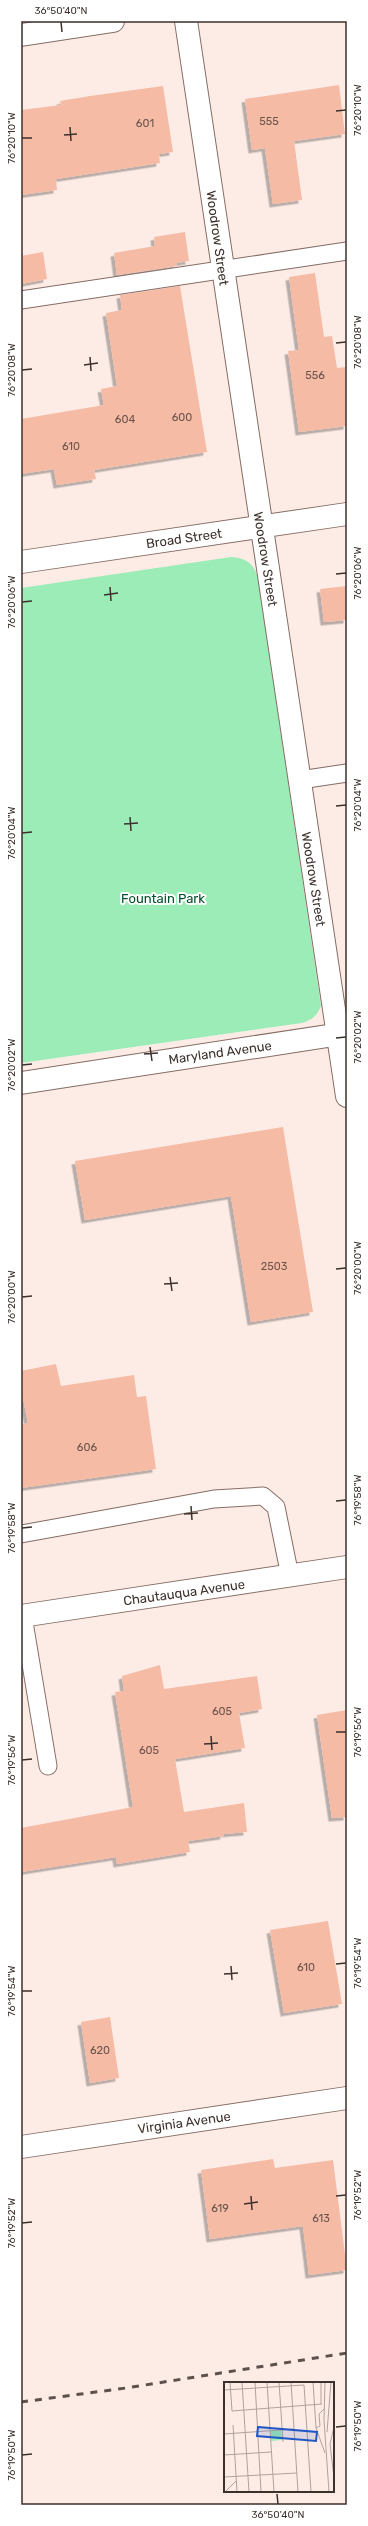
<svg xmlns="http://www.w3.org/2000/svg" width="368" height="2526" font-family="Rubik,sans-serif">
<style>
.green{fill:#9becb7}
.building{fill:#f6bba5;filter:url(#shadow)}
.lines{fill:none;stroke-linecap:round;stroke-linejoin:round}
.lane-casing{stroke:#856d64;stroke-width:19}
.street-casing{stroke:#856d64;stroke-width:24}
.secondary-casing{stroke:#856d64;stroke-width:24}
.lane{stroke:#fff;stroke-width:17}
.street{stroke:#fff;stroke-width:22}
.secondary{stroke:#fff;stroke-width:22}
.rail{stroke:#5d514d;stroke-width:3;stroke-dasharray:7 7;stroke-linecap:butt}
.ticks{fill:none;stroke:#3c312d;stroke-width:1.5}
.labels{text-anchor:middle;stroke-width:4;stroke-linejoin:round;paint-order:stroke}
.number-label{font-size:11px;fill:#6a544b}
.street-label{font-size:13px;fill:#3c312d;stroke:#fff}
.park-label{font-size:13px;fill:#02502b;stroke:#fff}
.inset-road{fill:none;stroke:#b0a19c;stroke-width:1}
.view{fill:#2057c4;fill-opacity:0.15;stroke:#2057c4;stroke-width:2}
.inset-edge{fill:none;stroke:#3c312d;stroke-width:2}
.neatline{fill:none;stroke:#3c312d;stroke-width:1.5}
.ticks-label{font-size:10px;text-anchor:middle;fill:#3c312d}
</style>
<defs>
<filter id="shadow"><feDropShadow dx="-3.5" dy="3.5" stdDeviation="0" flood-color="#0004"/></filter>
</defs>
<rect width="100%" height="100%" fill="#fdece6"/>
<path class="green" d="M231,557C246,558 253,563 258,577L321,1006C317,1016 312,1020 302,1023L21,1063V588Z"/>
<path class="building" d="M339,85L345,134L294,141L302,200L273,204L265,148L252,150L245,99Z
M163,86L173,152L159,154L160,163L56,179L57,190L21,195V110L61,105L60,101L90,96Z
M185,232L189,261L176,263L177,266L117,275L114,253L155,246L154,237Z
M43,252L47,279L21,284V256Z
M315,273L324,337L332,336L337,368L347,367V426L299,432L288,351L299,350L289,277Z
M180,286L207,452L94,470L96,479L57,485L54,469L21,474V419L104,405L101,389L117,386L106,313L122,310L120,295Z
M347,586V620L324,622L320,589Z
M283,1127L313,1312L251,1322L231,1196L85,1220L75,1161Z
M56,1364L61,1386L134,1375L137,1397L146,1396L156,1469L21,1488V1424L28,1423L21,1388V1371Z
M160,1665L164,1689L257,1676L262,1709L239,1713L245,1748L175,1759L184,1812L244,1803L247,1832L223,1834L224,1836L188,1841L190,1852L117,1864L116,1857L21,1872V1828L133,1807L115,1692L124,1691L122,1676Z
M347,1710V1817L332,1818L317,1715Z
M328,1921L342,2004L284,2013L270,1930Z
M110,2017L119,2078L90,2083L81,2022Z
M273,2159L275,2168L333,2160L347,2270L309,2275L303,2226L210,2239L201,2170Z"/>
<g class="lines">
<defs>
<path id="lane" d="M21,300L347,251
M300,780L347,773
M21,1534L214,1499L263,1496L276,1507L290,1576
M23,1616L48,1766"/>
<path id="street" d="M186,21L347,1096
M21,562L347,514
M21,1083L347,1033
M21,1616L347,1567"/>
<path id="secondary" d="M21,35L113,21
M21,2147L347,2098"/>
</defs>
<use href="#lane" class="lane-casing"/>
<use href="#street" class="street-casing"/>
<use href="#secondary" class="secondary-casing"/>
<use href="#lane" class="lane"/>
<use href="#street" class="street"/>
<use href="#secondary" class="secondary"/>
<path class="rail" d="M21,2402L126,2388L347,2353"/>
</g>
<path class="ticks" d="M61,22L62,32M336,111L346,110M70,127L71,141M64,135L77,134M22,138H32M336,343L346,342M90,357L91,371M84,365L98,363M22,370L32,369M336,574L346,573M110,587L111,601M104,595L118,593M22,602L32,601M336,806L346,805M130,817L131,831M124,824L138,823M22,833L32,832M336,1038L346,1037M150,1047L152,1061M144,1054L158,1053M22,1065L32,1064M336,1269L346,1268M170,1277L172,1291M164,1284L178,1283M22,1297L32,1296M336,1501L346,1500M191,1506L192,1520M184,1514L198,1513M22,1528L32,1527M336,1732H346M211,1736L212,1750M204,1744L218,1743M22,1760L32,1759M336,1964L346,1963M231,1966L232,1980M224,1974L238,1973M22,1991H32M251,2196L252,2210M336,2196L346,2195M244,2204L258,2202M22,2223L32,2222M336,2427L346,2426M22,2455L32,2454M277,2494L278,2504"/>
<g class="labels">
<g class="number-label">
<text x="269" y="125">555</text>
<text x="145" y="127">601</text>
<text x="315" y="379">556</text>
<text x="182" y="421">600</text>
<text x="125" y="423">604</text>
<text x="71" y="450">610</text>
<text x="274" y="1270">2503</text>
<text x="87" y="1451">606</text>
<text x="222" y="1715">605</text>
<text x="149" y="1754">605</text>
<text x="306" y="1971">610</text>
<text x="100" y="2054">620</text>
<text x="220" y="2212">619</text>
<text x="321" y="2222">613</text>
</g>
<g class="street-label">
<text transform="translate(218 238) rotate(82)" y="5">Woodrow Street</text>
<text transform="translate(184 538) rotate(-8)" y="5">Broad Street</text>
<text transform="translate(266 559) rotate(81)" y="5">Woodrow Street</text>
<text transform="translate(314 879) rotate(81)" y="5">Woodrow Street</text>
<text transform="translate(220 1052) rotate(-8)" y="5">Maryland Avenue</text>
<text transform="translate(184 1592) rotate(-8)" y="5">Chautauqua Avenue</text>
<text transform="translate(184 2122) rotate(-8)" y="5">Virginia Avenue</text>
</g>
<g class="park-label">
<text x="163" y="903">Fountain Park</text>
</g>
</g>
<g transform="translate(224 2382)">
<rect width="110" height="110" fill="#fdece6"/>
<path d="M57,48L58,58L47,59V49Z" fill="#9becb7"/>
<path class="inset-road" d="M6,0L8,29L98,22M18,0L25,110M31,0L37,110M43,0L50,110M55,0L59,60M67,0L74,110M89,0L92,46M97,0V22M101,0L100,38L105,110M0,8L80,3L87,110M9,43L13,110M110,45L106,62L110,96M92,46L96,44L95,32L100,27M92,46L101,71M103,50L107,0M0,52L70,47M0,73L47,70M0,95L73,91M1,110L12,99"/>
<path class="view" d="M34,45L93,50L92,59L33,54Z"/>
<rect width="110" height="110" class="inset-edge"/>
</g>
<rect width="368" height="2526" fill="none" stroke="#ffffff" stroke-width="44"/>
<rect x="22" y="22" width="324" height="2482" class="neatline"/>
<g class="ticks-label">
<text x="61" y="14">36°50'40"N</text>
<text transform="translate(357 110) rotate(-90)" y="4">76°20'10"W</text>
<text transform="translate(11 138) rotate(-90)" y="4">76°20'10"W</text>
<text transform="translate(357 342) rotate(-90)" y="4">76°20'08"W</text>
<text transform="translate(11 370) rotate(-90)" y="4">76°20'08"W</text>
<text transform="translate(357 573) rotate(-90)" y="4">76°20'06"W</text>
<text transform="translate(11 602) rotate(-90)" y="4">76°20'06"W</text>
<text transform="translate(357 805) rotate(-90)" y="4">76°20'04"W</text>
<text transform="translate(11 833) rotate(-90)" y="4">76°20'04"W</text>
<text transform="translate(357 1037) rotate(-90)" y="4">76°20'02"W</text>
<text transform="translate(11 1065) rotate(-90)" y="4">76°20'02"W</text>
<text transform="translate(357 1268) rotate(-90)" y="4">76°20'00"W</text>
<text transform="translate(11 1297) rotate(-90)" y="4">76°20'00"W</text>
<text transform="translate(357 1500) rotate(-90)" y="4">76°19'58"W</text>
<text transform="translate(11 1528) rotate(-90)" y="4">76°19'58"W</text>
<text transform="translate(357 1732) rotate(-90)" y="4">76°19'56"W</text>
<text transform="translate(11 1760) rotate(-90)" y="4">76°19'56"W</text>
<text transform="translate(357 1963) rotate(-90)" y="4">76°19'54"W</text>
<text transform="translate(11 1991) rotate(-90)" y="4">76°19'54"W</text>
<text transform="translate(357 2195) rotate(-90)" y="4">76°19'52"W</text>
<text transform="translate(11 2223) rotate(-90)" y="4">76°19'52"W</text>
<text transform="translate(357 2426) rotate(-90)" y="4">76°19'50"W</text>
<text transform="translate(11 2455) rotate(-90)" y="4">76°19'50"W</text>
<text x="278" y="2518">36°50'40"N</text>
</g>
</svg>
